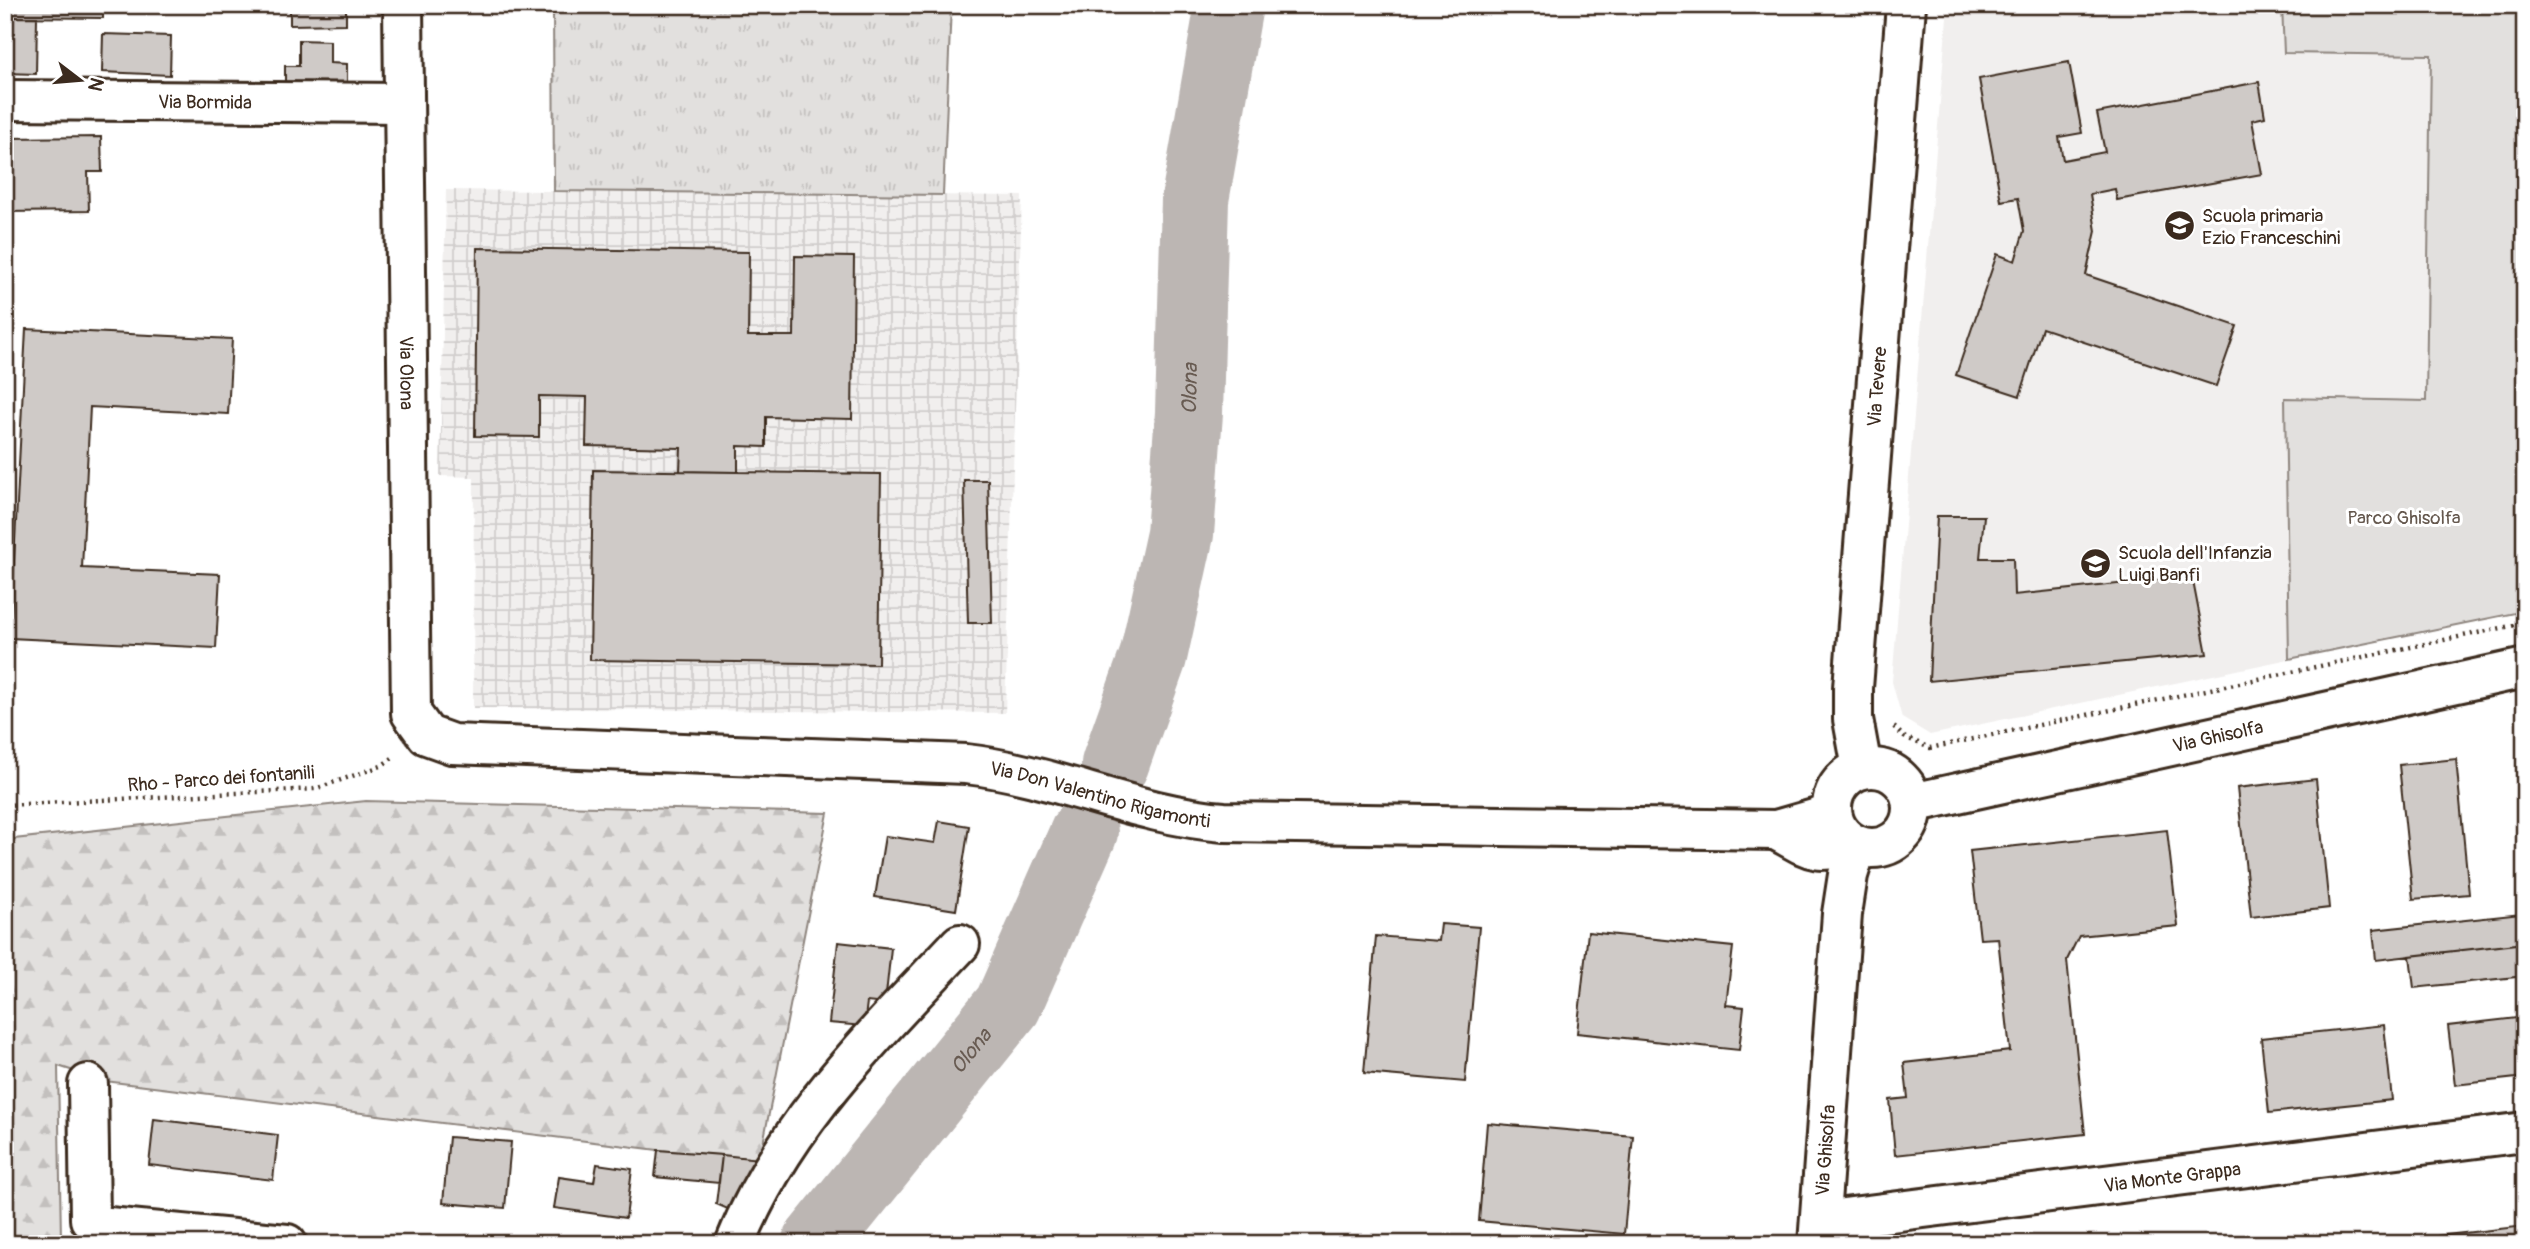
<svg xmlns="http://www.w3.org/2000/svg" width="2530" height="1249" font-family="Pangolin,sans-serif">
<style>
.built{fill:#f1efee}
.industrial{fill:url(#industrial-grid)}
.grass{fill:url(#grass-tufts);stroke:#8e857e;stroke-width:2}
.forest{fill:url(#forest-firs);stroke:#8e857e;stroke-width:2}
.park{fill:#e2e0de;stroke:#8e857e;stroke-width:2}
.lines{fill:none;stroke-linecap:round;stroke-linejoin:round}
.river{stroke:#bcb6b3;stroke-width:68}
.building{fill:#cfcac7;stroke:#3b2a1e;stroke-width:2}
.minor-casing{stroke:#3b2a1e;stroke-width:44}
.path{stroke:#3b2a1e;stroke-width:4.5;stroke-dasharray:2 5;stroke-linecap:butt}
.minor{stroke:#fff;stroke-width:38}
.labels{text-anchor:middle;stroke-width:6;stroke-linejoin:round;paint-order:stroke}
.street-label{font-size:19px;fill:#3b2a1e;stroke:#fff}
.poi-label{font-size:19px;fill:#3b2a1e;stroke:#fff;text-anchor:start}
.park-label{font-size:19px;fill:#65584e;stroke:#fff}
.water-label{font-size:21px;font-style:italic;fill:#685b52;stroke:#fff}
</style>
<defs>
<pattern id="industrial-grid" width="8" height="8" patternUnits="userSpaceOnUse" patternTransform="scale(1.75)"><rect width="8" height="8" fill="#f1efee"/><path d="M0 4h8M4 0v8" fill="none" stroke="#d0cdcc"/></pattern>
<pattern id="grass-tufts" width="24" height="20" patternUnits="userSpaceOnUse" patternTransform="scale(1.75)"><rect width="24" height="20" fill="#e2e0de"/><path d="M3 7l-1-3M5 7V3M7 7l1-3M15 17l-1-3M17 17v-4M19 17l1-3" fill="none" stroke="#c3c0be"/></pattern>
<pattern id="forest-firs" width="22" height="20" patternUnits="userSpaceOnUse" patternTransform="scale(1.75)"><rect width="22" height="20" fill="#e2e0de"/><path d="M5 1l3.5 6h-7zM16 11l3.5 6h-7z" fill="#c3c0be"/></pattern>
</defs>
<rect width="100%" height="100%" fill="#fff"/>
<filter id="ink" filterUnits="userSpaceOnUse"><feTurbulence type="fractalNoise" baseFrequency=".0143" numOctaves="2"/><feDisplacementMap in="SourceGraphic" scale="14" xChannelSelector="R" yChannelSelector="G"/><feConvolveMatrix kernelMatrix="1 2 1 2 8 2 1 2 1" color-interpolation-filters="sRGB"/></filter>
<g filter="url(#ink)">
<path class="built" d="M1948,5H2282L2284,53L2431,54L2426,401L2286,398L2289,659L1930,735L1902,718L1892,682Z"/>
<path class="industrial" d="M446,190L1022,196L1005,713L473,708L474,477L440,476Z"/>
<path class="grass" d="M553,5H951L943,195L554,191Z"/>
<path class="forest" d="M366,801L828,813L760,1159L658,1150L105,1081L58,1066L61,1239L97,1244H5V840Z"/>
<path class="park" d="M2282,5H2525V611L2289,659L2285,398L2426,401L2431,55L2284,53Z"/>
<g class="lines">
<g class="river">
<path id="s1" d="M1115,764L1153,657L1180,534L1189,413L1195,200L1229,5"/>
<path id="s2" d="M815,1244L1008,1005L1084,832"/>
</g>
</g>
<path class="building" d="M5,5H103V18L5,17Z
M221,5H252V11H220Z
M290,5H346V24L290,25Z
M5,17H37L36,74L5,73Z
M103,34L171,36L170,75L102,72Z
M299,40L330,41V63L347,64V85H285V66H299Z
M2069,62L2082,133L2059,137L2063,160L2105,152L2097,113L2259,82L2265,117L2252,120L2262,174L2117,200L2115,189L2090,194L2096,231L2086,275L2237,326L2216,386L2042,328L2020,396L1956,375L1997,254L2015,261L2024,231L2018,198L2001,201L1979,79Z
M101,137L102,172H88L89,211L5,212V138Z
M477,248L749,252L748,336H794L795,256L854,257L852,419L766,417V447L738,446V472L680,471L681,448L586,446L587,397L539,396V437L475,436Z
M26,329L232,339L228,414L90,407L82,568L220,574L216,648L10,638Z
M593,470L881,474L878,664L590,660Z
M964,480H988L992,623H968Z
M1937,516H1984L1980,558H2013L2014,595L2192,576L2207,654L1929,681Z
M2456,759L2469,894L2413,899L2399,765Z
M2316,779L2329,908L2251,917L2237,788Z
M939,821L969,826L956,910L875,897L885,836L935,843Z
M2167,830L2178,926L2079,936L2067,960L2085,1134L1895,1155L1890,1100L1908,1098L1904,1063L2010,1051L1998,938L1980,939L1970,851Z
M2521,914L2524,943L2376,960L2373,930Z
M1441,924L1479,927L1465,1082L1364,1073L1376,936L1439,941Z
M1588,932L1733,947L1726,1005L1744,1007L1739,1050L1577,1033Z
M838,942L891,948L885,1004L867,1002L864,1026L829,1023Z
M2524,943L2525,976L2414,988L2410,956Z
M2525,1017V1077L2455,1085L2448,1026Z
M2384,1025L2392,1100L2269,1113L2261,1038Z
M154,1119L278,1135L273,1180L149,1165Z
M1487,1123L1633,1136L1624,1234L1479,1221Z
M449,1137L511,1142L505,1208L443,1203Z
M658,1150L722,1155L719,1183L655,1177Z
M722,1155L760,1159L737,1213L716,1204Z
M597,1164L632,1169L626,1218L554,1208L559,1177L594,1182Z
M2525,1226V1244H2439L2438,1236Z"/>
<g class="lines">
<defs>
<g id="minor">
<path id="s3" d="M403,5L411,713L427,735L452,744L966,764C1054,774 1135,815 1224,822L1776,830L1832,814"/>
<path id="s4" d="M5,100L403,103"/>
<circle cx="1872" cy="808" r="40"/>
<path id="s5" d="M1862,768L1853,719V688L1906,5"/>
<path id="s6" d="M1912,803L2525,668"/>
<path d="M1776,830C1806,846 1817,859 1850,842"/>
<path d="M88,1084L90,1219L98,1226L287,1244"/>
<path id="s7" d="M1820,1221L2525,1132"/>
<path d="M735,1244C782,1125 874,1036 960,944"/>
<path id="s8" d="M1818,1244L1842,914L1848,875L1857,846"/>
</g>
</defs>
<use href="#minor" class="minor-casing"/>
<path class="path" d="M1894,727L1904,737L1930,748L2525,623
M5,805L315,789L381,766L394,757"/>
<use href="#minor" class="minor"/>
</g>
</g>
<defs>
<symbol id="school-disc" viewBox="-11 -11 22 22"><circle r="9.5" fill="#3b2a1e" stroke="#fff"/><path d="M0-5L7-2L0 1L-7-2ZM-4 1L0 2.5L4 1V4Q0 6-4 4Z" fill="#fff"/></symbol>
</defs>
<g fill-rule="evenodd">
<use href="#school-disc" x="2162" y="208" width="35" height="35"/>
<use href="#school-disc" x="2078" y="546" width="35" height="35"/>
</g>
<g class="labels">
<g class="street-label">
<text dy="7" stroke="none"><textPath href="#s4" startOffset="200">Via Bormida</textPath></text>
<text dy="7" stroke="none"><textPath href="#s3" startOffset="368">Via Olona</textPath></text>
<text dy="7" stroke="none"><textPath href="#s5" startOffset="383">Via Tevere</textPath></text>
<text dy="7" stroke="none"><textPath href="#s6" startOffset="313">Via Ghisolfa</textPath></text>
<text transform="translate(221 778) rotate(-4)" y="7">Rho - Parco dei fontanili</text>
<text dy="7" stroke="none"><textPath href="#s3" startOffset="1414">Via Don Valentino Rigamonti</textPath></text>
<text dy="7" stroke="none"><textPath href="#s8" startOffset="94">Via Ghisolfa</textPath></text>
<text dy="7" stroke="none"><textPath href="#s7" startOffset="355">Via Monte Grappa</textPath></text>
</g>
<g class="poi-label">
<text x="2202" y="222">Scuola primaria<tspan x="2202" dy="22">Ezio Franceschini</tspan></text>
<text x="2118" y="559">Scuola dell'Infanzia<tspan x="2118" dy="22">Luigi Banfi</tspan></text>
</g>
<g class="park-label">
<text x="2404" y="524">Parco Ghisolfa</text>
</g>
<g class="water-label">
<text dy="7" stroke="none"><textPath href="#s1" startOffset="385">Olona</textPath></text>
<text dy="7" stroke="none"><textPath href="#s2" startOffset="248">Olona</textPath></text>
</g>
</g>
<rect width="2530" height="1249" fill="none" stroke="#fff" stroke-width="28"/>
<rect x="14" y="14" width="2502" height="1221" fill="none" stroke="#3b2a1e" stroke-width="2.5" filter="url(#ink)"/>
<g transform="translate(80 80) rotate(106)" stroke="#ffffff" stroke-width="5" paint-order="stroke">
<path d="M0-5L12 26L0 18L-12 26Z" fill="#3b2a1e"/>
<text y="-10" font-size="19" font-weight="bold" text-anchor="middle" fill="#3b2a1e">N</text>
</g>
</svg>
